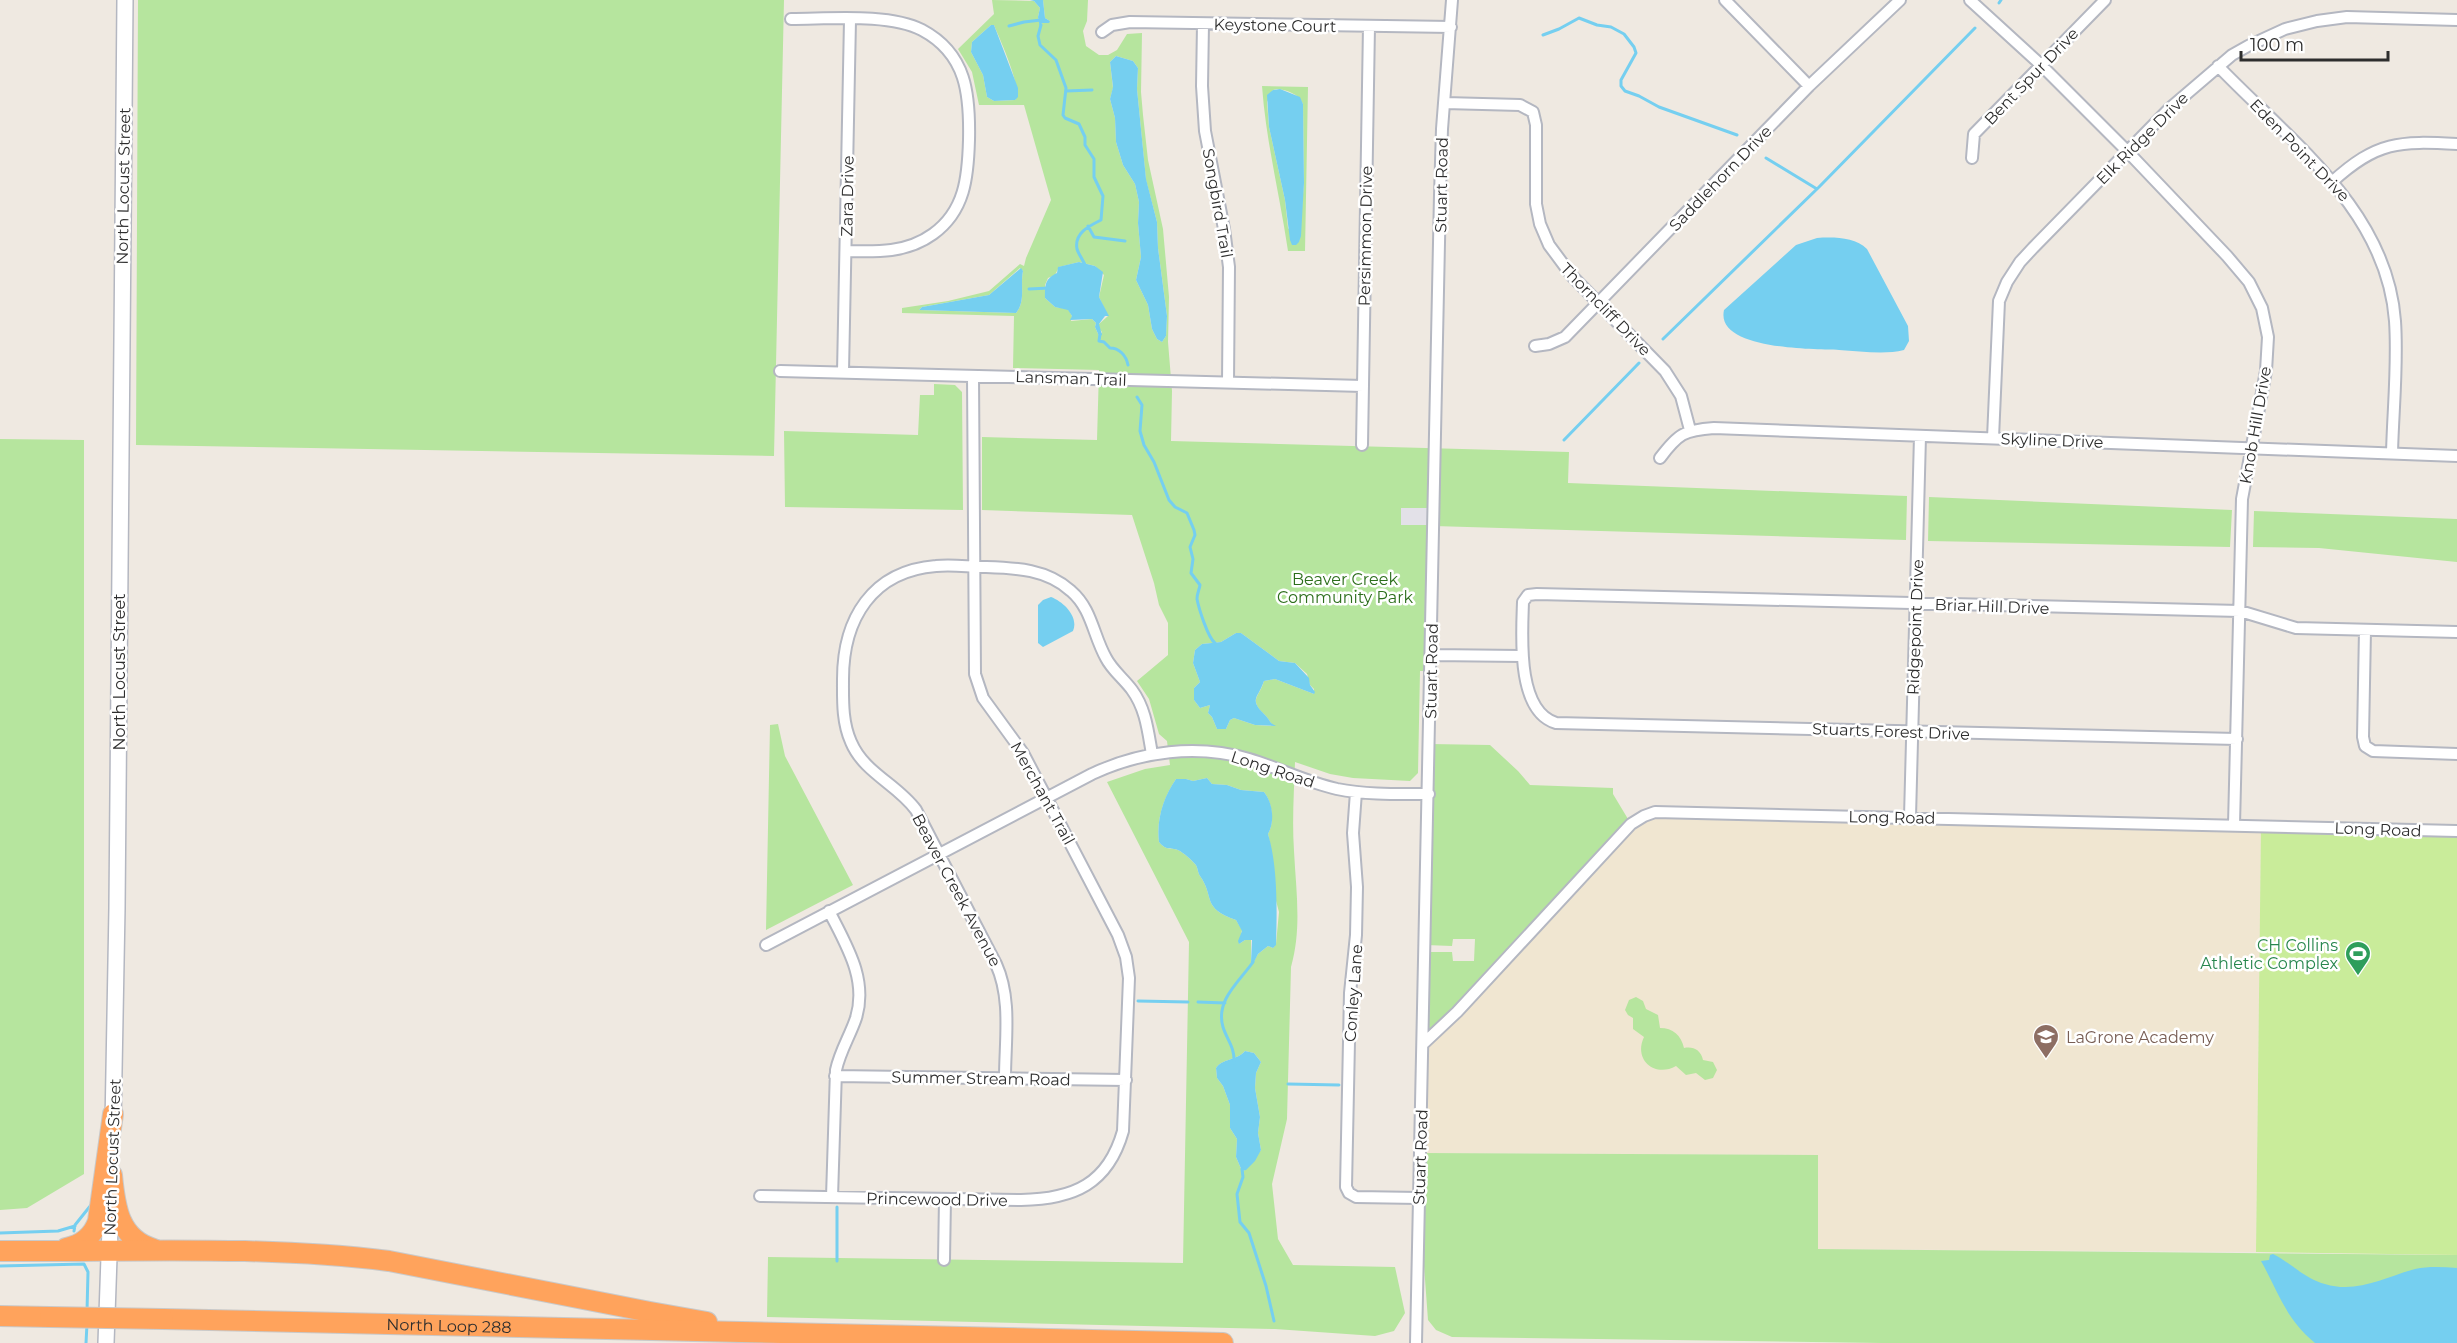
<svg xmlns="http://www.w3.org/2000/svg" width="2457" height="1343" font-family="Montserrat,sans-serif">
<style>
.industrial{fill:#e3e1e8}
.education{fill:#f0e6d1}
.green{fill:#b6e59e;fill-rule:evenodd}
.pitch{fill:#c9ec9a}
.water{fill:#75cff0}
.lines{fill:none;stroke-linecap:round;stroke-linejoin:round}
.stream{stroke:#75cff0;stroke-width:3}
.minor-casing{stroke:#b4b7c1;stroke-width:14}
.secondary-casing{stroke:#b4b7c1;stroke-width:18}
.motorway-casing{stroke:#c9c9c9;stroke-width:22}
.minor{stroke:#fff;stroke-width:10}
.secondary{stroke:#fff;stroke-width:15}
.motorway{stroke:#ffa35c;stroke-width:20}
.motorway-bridge-casing{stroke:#c9c9c9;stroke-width:22;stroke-linecap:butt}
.motorway-bridge{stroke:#ffa35c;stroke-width:20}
.labels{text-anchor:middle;stroke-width:5;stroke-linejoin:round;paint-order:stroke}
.street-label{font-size:16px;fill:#2e2e2e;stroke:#fff}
.park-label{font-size:16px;fill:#2c6e1b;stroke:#fff}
.leisure-label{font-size:16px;fill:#27864d;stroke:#fff;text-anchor:end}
.education-label{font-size:16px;fill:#785e54;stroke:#fff;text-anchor:start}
</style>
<rect width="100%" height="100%" fill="#efe9e1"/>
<path class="industrial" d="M1401,507L1434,508V526L1401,525Z"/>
<path class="education" d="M1647,814L2261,825L2256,1252L1817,1249V1155L1421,1153L1424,1043Z"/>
<path class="green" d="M138,0H784L774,456L136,445Z
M992,0L1034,1L1040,8L1038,17L1041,27L1042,23L1050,21L1045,18L1043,0H1088L1087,21L1083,31L1086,46L1099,55H1108L1117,50L1127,34L1142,33L1141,92L1143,115L1148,160L1163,229L1169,297L1168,342L1172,391L1171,441L1569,452L1568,483L1907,496L1906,540L1434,526L1431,671H1420L1418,773L1410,781L1353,778L1330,774L1295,762C1294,792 1292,821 1294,851C1296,891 1302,928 1291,967L1287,1119L1272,1184L1278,1239L1293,1265L1395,1267L1405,1313L1394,1331L1375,1336L1275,1329L767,1317L768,1257L1183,1263L1189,942L1107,782L1145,769L1170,765L1167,741L1159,734L1149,699L1137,681L1168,655V623L1159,605L1154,583L1132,515L982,510V437L1097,440L1099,370L1013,368L1014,316L902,313V308L948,301L989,291L1020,264L1024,266L1026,258L1051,200L1024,105H979L972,72L958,49L994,14ZM991,25H994C1000,40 1023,89 1015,100L994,101L987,97L983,75L971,52L972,42ZM1116,56L1133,61L1138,68L1137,89L1146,180L1157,222L1158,248L1167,316L1166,336L1162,342L1157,339L1152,329L1148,305L1136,280L1141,257L1138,223L1139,202L1135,184L1123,165L1116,142L1115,118L1110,99L1113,88L1110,62ZM1079,262L1095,266L1104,275L1099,297L1108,316L1099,324V329L1102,332L1099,336L1095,327L1096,323L1092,319L1071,321L1072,316L1068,309L1055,307L1045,298V285L1048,278L1055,275L1059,267ZM1020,268L1023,271C1020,285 1026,301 1016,313L919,310L922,307L989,295ZM1401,508H1434V525H1401ZM1236,633H1241L1279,661L1295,663L1307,674L1310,685L1314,689V694L1275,679L1264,681C1259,698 1248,699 1265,715C1269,719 1270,723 1274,726L1255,725L1234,718L1230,720L1226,729H1217L1212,717L1208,713L1210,705L1200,708L1194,700V688L1200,682L1193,663L1195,650L1202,644L1221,642ZM1207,778L1212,784L1227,785L1241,790L1264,792C1272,802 1275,822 1268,834L1271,849L1275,897L1279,912L1276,944L1273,948L1268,946L1258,954L1253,963L1251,962V940H1245L1239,944L1242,930L1236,920C1201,908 1215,897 1200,876C1197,871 1198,866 1194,863C1191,859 1183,853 1180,851C1171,846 1167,852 1159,842C1156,819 1164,797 1176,779H1186L1193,781ZM1245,1051L1254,1053L1261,1062L1256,1073L1255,1088L1260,1117L1258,1133L1261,1150L1245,1170L1242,1171L1236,1157L1237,1139L1230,1128V1105L1223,1086L1217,1078L1216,1068C1223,1058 1236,1061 1245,1051Z
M1262,86L1308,87L1305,251H1288C1280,196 1266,142 1262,86ZM1277,89C1287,90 1299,94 1303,104L1304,183L1299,242L1288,228L1285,200L1269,127L1267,102L1273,90Z
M934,384L955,385L962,392L963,510L785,507L784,431L918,435L920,395H934Z
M0,439L84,440V1174L27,1208L0,1210Z
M1929,497L2232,510L2230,547L1928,541Z
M2254,511L2457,519V562L2319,548L2253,547Z
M778,724L785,756L853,885L766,930L770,725Z
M1430,744L1490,745L1518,771L1530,785L1613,788V794L1631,824L1424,1043L1426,952H1452L1453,961H1474L1475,939H1453L1452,946L1426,945Z
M1636,997L1643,1001L1646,1009L1658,1015L1660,1028C1673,1028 1681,1035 1684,1048C1693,1046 1701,1050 1703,1060L1713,1062L1717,1070L1713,1078L1705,1080L1696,1073L1686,1075L1676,1066C1655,1078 1633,1060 1644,1037L1633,1029V1018L1628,1015L1625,1010L1629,1000Z
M1421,1153L1818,1155V1249L2457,1255V1343H1882L1452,1337L1436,1330L1428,1320L1419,1198Z"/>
<path class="pitch" d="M2261,825L2457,831V1255L2256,1252Z"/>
<path class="water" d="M1030,0H1043L1045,18L1050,21L1049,23H1042L1040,28L1038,17L1040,8L1034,1Z
M991,25H994L1018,88V97L1015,100L994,101L987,97L983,75L971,52L972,42Z
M1116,56L1133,61L1138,68L1137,89L1146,179L1157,222L1158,248L1167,316L1166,336L1162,342L1157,339L1152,329L1148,305L1136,280L1141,257L1138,223L1139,202L1135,184L1123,165L1116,142L1115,118L1110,99L1113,87L1110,62Z
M1280,89L1300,97L1303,104L1304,183L1301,236L1299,242L1296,245H1292L1290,240L1285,200L1269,127L1267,95L1273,90Z
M1817,238C1834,237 1855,237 1867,249L1908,326L1909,341L1904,350C1884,355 1860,351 1839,350C1815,349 1715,350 1724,310L1796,245Z
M1079,262L1095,266L1103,272L1099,297L1109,316H1105L1099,324L1102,335L1099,336L1095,327L1096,323L1092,319L1070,320L1072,316L1068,310L1055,307L1045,298C1045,284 1045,279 1057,273L1058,267Z
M1021,268L1023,271C1020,285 1026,301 1016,313L919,310L922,307L989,295Z
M1051,597C1064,602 1079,617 1073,631L1043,647L1038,643V605L1043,600Z
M1236,633H1241L1279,661L1295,663L1309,678L1310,685L1315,692L1314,694L1275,679L1264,681C1258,699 1248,699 1266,716C1270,720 1269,723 1276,726L1255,725L1234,718L1230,720L1226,729H1217L1212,717L1208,713L1210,705L1200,708L1194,700V688L1200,682L1193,663L1195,650L1202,644L1221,642Z
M1207,778L1212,784L1227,785L1241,790L1264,792C1273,803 1275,822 1268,834C1278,866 1277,912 1276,945L1273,948L1268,946L1258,954L1253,964L1251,962L1252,940H1245L1239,944L1238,941L1242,931L1236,920C1201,908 1215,897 1200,876C1197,871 1198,866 1194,863C1191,859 1183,853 1180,851C1171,846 1167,852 1159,842C1156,819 1164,796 1176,779H1186L1193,781Z
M1245,1051L1254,1053L1261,1062L1256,1073L1255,1088L1260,1117L1258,1133L1261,1150L1255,1161L1246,1170L1242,1171L1236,1157L1237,1139L1230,1128V1105L1223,1086L1217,1078L1216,1068C1223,1058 1236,1061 1245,1051Z
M2273,1254C2291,1263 2305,1279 2325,1284C2357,1294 2385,1277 2415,1269C2429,1266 2443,1267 2457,1268V1343H2315C2285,1318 2279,1293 2261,1261L2269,1260L2270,1255Z"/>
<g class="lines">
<path class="stream" d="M1999,3L2001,0
M1041,25L1038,36L1040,45L1056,60L1066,88L1063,115L1065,118L1079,124L1085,137V145L1094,159V177L1103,196L1101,220C1089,226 1074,233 1077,249C1079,256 1084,260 1086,268
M1009,26L1024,22L1041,20
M1543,35L1559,29L1579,18L1597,25L1611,27L1624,34L1634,47L1636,53L1621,80V86L1625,91L1639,96L1659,107L1737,135
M1066,91L1092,90
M1766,158L1817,189
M1088,226L1094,237L1125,241
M1029,289L1049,288
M1100,334L1099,341L1104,342L1110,348C1119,348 1126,355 1128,365
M1663,339L1819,187L1975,28
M1137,397L1142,405L1140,431L1144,445L1154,462L1169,500L1175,507L1187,513L1194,530L1195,535L1190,547L1193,559L1191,573L1200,585C1199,591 1197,593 1197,599C1199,609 1208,638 1215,643
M1564,440L1639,363
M1138,1001L1188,1002
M1198,1002L1225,1003
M1234,1063C1235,1047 1227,1040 1223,1027C1215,1000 1240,981 1253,962
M1288,1084L1339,1085
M1242,1169L1243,1177L1237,1194L1240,1222L1249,1233L1266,1286L1274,1321
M74,1231L75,1225L91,1205
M0,1233L58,1231L75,1226
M837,1261V1207
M0,1266L84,1264L88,1272L87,1311
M86,1343L87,1324"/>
<defs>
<path id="minor" d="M1725,0L1809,86
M1970,0L2041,65L2128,152L2227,256L2249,282L2262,308L2268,337L2266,371L2242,499L2234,825
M791,19C829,19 889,13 922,30C967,54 970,95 969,140C968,177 965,211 933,234C907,253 877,252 846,251
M1203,24L1202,86L1205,131L1224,229L1229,267L1228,382
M1102,32L1112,25L1130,22L1451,27
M2218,66C2289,140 2387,210 2395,321C2398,365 2393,410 2392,453
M1445,103L1520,105L1533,112L1536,125V204L1540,224L1549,245L1572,276L1665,371L1681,396L1690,430
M1972,158L1974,134L2105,0
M2332,182C2377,141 2399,141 2457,144
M1535,346L1549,344L1565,337L1809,86L1900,0
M780,371L1363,386
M843,372L850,20
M1993,438L1999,301L2007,282L2020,262L2033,248L2170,108L2232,55L2248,46L2285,29L2317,21L2347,17L2457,20
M1362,445L1369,26
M1660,458C1678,434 1684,430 1714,428L2457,456
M2365,630L2363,737L2365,746L2373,751L2457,754
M1432,655L1521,656
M2237,739L1556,723C1516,711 1522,634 1523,602L1528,595L1537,594L2240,611L2296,628L2457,632
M1356,792L1353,833L1357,887L1356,935L1350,993L1346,1187L1349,1193L1356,1197L1419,1198
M1910,817L1920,436
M829,911C846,945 868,979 856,1018C850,1036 840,1051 836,1070L832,1197
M766,945L1092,774C1141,751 1197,744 1249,759C1279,768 1306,782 1337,789C1367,795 1398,794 1429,794
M1424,1043L1457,1012L1631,824L1644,816L1655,812L2457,831
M835,1076L1126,1080
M1005,1078C1005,1040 1012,999 996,964L916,810C897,784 864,773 851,742C842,722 843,700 843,679C843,619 872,571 936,566C952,564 969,567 986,567C1016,568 1047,569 1071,591C1092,609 1093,635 1106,658C1112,670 1124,679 1132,690C1146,709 1148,732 1152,754
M760,1196L1021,1200C1074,1199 1108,1184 1123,1131L1129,978L1126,957L1118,935L1023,753L983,698L975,674L973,376
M944,1260L945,1199
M1416,1343L1440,195L1442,129L1452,0"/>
<path id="secondary" d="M113,1125L117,908L125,0
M106,1343L111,1200"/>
<g id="motorway">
<path d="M112,1175C115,1207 119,1239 154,1249"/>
<path d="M66,1248C82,1245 93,1236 98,1221L113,1114"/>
<path d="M0,1251C129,1252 260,1245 389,1261L650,1312L707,1322"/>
<path d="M0,1316L50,1317"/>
<path id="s1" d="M163,1319L1223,1343"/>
</g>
</defs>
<use href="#minor" class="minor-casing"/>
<use href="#secondary" class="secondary-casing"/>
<use href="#motorway" class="motorway-casing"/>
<use href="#minor" class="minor"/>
<use href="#secondary" class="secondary"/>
<use href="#motorway" class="motorway"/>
<defs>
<path id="motorway-bridge" d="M50,1317L163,1319"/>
</defs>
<use href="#motorway-bridge" class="motorway-bridge-casing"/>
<use href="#motorway-bridge" class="motorway-bridge"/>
</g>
<defs>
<symbol id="stadium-pin" viewBox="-11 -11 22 30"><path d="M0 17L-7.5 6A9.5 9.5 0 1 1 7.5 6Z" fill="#2e9e5b" stroke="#fff"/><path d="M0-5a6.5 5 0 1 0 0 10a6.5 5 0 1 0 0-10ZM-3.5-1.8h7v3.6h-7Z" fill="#fff"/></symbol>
<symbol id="school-pin" viewBox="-11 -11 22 30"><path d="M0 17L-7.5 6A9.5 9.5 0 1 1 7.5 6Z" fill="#8d6e63" stroke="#fff"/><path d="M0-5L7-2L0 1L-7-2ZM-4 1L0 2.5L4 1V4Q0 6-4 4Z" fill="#fff"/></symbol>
</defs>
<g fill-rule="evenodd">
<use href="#stadium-pin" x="2343" y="939" width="30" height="40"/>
<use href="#school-pin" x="2031" y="1022" width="30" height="40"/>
</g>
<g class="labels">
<g class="street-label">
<text transform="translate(1275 25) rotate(1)" y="6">Keystone Court</text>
<text transform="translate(2031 76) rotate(-46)" y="6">Bent Spur Drive</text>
<text transform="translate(2142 138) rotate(-45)" y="6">Elk Ridge Drive</text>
<text transform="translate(2300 150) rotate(46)" y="6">Eden Point Drive</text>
<text transform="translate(1720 178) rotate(-46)" y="6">Saddlehorn Drive</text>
<text transform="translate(1441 185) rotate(-89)" y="6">Stuart Road</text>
<text transform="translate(123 186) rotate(-89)" y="6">North Locust Street</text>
<text transform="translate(847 196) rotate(-89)" y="6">Zara Drive</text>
<text transform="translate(1218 203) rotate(80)" y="6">Songbird Trail</text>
<text transform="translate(1365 236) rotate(-89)" y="6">Persimmon Drive</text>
<text transform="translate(1606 309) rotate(46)" y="6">Thorncliff Drive</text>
<text transform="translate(1071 378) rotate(2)" y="6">Lansman Trail</text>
<text transform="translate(2255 425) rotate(-80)" y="6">Knob Hill Drive</text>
<text transform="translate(2052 440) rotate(2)" y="6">Skyline Drive</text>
<text transform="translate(1992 606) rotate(2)" y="6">Briar Hill Drive</text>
<text transform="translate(1915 627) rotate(-88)" y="6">Ridgepoint Drive</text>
<text transform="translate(1431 671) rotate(-89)" y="6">Stuart Road</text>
<text transform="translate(119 672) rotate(-90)" y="6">North Locust Street</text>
<text transform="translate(1891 731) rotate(2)" y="6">Stuarts Forest Drive</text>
<text transform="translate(1273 769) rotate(18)" y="6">Long Road</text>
<text transform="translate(1043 793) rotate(61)" y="6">Merchant Trail</text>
<text transform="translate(1892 817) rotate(1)" y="6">Long Road</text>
<text transform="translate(2378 829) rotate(2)" y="6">Long Road</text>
<text transform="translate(957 890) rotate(62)" y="6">Beaver Creek Avenue</text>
<text transform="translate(1353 993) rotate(-86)" y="6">Conley Lane</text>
<text transform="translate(981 1078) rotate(1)" y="6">Summer Stream Road</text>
<text transform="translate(112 1157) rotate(-88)" y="6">North Locust Street</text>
<text transform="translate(1420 1157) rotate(-88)" y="6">Stuart Road</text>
<text transform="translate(937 1199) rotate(1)" y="6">Princewood Drive</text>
<text dy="6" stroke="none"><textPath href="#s1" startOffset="286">North Loop 288</textPath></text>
</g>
<g class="park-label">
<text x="1345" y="585">Beaver Creek<tspan x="1345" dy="18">Community Park</tspan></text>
</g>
<g class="leisure-label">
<text x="2338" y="951">CH Collins<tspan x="2338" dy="18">Athletic Complex</tspan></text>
</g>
<g class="education-label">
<text x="2066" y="1043">LaGrone Academy</text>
</g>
</g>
<path d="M2241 51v9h147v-9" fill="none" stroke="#2e2e2e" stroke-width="3"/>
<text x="2250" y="51" font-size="18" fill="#2e2e2e" stroke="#ffffff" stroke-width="4.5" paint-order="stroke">100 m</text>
</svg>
